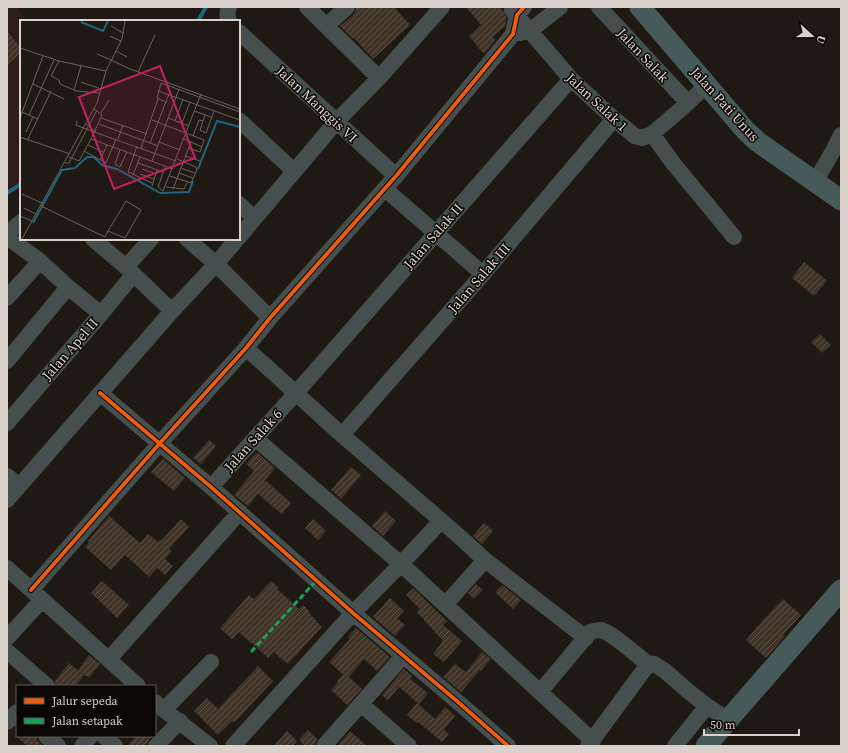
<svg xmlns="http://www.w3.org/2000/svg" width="848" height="753" font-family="'Source Serif 4',serif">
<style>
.education{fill:#2e1c19}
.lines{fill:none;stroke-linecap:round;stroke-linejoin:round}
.stream{stroke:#1f6480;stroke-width:4}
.building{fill:url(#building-hatch)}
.minor{stroke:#45504e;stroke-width:16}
.major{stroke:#465a5a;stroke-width:21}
.quiet{stroke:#1a9f57;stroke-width:3;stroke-dasharray:6 3;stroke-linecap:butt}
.cycleway-casing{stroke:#0a0603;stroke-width:6}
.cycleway{stroke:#e95d12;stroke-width:4}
.labels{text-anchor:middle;stroke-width:3;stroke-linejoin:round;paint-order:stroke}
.street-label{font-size:14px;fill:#dad2ca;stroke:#0a0603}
.inset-river{fill:none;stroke:#1f6480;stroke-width:2}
.inset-road{fill:none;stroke:#6a635c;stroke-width:1}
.view{fill:#c32161;fill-opacity:0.15;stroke:#c32161;stroke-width:2}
.inset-edge{fill:none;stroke:#dad2ca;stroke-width:2}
</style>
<defs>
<pattern id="building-hatch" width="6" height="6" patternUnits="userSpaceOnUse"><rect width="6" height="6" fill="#403429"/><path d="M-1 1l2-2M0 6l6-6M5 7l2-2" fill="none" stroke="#5b5047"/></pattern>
</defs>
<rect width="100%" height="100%" fill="#1f1913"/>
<path class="education" d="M7,7H17L28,21H21V183L7,195Z"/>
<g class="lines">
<path class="stream" d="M198,21L206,7
M7,193L21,184"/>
</g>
<path class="building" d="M356,7H394L410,25L373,59L355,39L352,38L340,26L354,14L356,10Z
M466,7H499L503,11L507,18L505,26L493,37L495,40L484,54L469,36L481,25Z
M7,31L21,48V53L7,65Z
M804,262L827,281L814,296L792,278Z
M820,334L831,345L822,353L811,342Z
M209,440L216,446L201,464L193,458Z
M257,452L275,468L265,480L291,503L282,514L258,494L248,506L234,495L254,471L246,464Z
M163,459L185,478L174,491L151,472Z
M351,467L361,475L341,499L331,490Z
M385,511L396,521L383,536L372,526Z
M109,516L140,543L148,534L158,542L160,540L161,541L181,519L189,527L169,549L172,551L165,559L173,566L165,575L157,568L149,577L125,555L111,570L85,547L89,542L88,541Z
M313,519L326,531L318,540L305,528Z
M484,523L493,531L482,544L473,536Z
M102,581L129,605L117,618L91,593Z
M271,581L279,588L277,589L299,609L303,605L310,612L309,613L322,627L288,664L274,652L268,658L252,643H251L239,632L232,639L220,628L249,595L254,599Z
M476,584L483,590L474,599L468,593Z
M502,585L521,600L513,609L495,592Z
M413,588L447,621L443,625L462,641L444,662L433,654L443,641L417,612L420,609L406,595Z
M390,598L404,611L397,618L405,625L395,636L373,617Z
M783,599L801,615L783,635L785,636L766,658L746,640L764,619Z
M356,628L390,657L377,671L364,659L349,677L362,689L347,705L331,690L338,682L337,681L343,674L329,662L350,639L348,637Z
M482,652L491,659L481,671L480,670L461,692L443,677L455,664L466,672Z
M89,655L100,664L89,678L78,670Z
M69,663L84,675L76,686H56L55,681Z
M258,666L273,681L234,723L232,721L218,735L194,711L207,698L218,709Z
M404,669L412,676L410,679L428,693L419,704L399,687L388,700L382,695Z
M417,703L435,719L445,707L455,716L444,730L449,734L442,742L418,722L417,723L407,715Z
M308,730L317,739L315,744V746H305L299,740Z
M287,731L297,741L293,746H274Z
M350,731L367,746H337Z
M16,736H37V740L43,746H27Z
M136,736H152L149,740L146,746H127Z"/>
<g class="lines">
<path class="minor" d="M229,7C227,12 227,17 229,21
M307,7L379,78
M599,7L688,103
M512,10L571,79L614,119L635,136L642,138L652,134L680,110L707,85
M326,26L347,7
M239,32L396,176
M520,33L530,31L560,7
M239,120L294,171
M652,134L673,163L734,237
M815,182L833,151L841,135
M385,189L483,274
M239,204L254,218
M7,234L21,222
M7,237L40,261L68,287L101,314
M239,237L336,122L379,78L442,7
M93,239L126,267L172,311
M187,239L216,264L270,318
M126,267L151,239
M7,298L40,261
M246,348L342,435L460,537L485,560L586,638
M7,361L68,287
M100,393L211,487L353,613L458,702L508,746
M7,423L101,314L133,275
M342,435L483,274L614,119
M255,438L401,564L593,741
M7,476L19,486
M211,487L296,393L571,79
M7,500L172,311L216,264L237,239
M7,568L138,686
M31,590L160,443L246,348L270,318L396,176L513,34L517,15L524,7
M445,605L485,560
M7,638L42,600
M7,651L47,686
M109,659L240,512
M540,692L590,632C594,631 597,630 600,630C612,632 636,655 647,663L654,664L665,671L688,691L707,706L728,720
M155,702L164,710L210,746
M361,704L409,746
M164,710L211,662
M7,722L17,712
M46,736L58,746
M104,736L115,746
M82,746L91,736
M156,746L180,721
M233,746L353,613L401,564L441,521
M324,746L403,656
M588,746L649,663
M675,746L707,706"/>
<path class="major" d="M640,7L746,131L758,142L841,200
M706,746L728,720L841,590"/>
<path class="quiet" d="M251,652L316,581"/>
<defs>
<path id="cycleway" d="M100,393L211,487L353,613L458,702L508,746
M31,590L160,443L246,348L270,318L396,176L513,34L517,15L524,7"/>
</defs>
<use href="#cycleway" class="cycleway-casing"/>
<use href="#cycleway" class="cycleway"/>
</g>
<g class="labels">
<g class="street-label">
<text transform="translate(643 55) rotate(47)" y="5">Jalan Salak</text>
<text transform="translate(597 102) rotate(43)" y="5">Jalan Salak 1</text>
<text transform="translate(317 104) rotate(43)" y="5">Jalan Manggis VI</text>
<text transform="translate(725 104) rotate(48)" y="5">Jalan Pati Unus</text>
<text transform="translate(433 236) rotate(-49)" y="5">Jalan Salak II</text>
<text transform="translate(479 278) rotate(-49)" y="5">Jalan Salak III</text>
<text transform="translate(70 349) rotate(-49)" y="5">Jalan Apel II</text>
<text transform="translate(253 440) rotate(-48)" y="5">Jalan Salak 6</text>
</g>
</g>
<g transform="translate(20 20)">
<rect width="220" height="220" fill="#1f1913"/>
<path class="inset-river" d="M61,2L83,11L88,1M178,149L197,101L220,107M13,203L42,150L55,148L67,137H74L82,145L97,149L140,173L169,172L173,161"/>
<path class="inset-road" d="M91,6L103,13M90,16L101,21M0,28L39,41L86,51M96,31L107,37M77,34L91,40M91,40L110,49L220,89M39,41L31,56L39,60L40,64L56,71L80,73M118,52L135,15M61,62L81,69M141,63L220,92M141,63L137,78L146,82M13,64L44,79M54,70L61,46M138,71L220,100M174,91L191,97M2,92L18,99M81,93L89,80M9,95L34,40M185,95L180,110L186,113L194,91M0,98L23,36M81,98L127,114M148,98L169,106M132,100L184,120L180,132L168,128M57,101L56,105L74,112L156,141M155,101L163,79M162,103L170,82M66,104L76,112M79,104L138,126M6,112L13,97M173,116L179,100L183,101M0,117L50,134M8,119L31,71M71,119L153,149M98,119L103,105M164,119L182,127M139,122L160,130M130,123L149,74M68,125L83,132M117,126L108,152L132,163M121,128L138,79M100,130L95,144L100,147L107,132M64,131L86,143L96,119M166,136L180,141M49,137L59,141L71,119L82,95L74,89M80,140L87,125M132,141L159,69M45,143H49L77,90M118,143L143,152M145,147L138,167L143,171L181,74M161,148L175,153M122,149L136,154M159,153L173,158M120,154L134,159M113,155L120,137M150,156L171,163L177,150L176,147L157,139M132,166L137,150M146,167L164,169L167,163M153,169L171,122M2,174L22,183M21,186L85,217L88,211L102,188L106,181L121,190L105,218L88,211M4,188L16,194M0,196L12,201M2,219L77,83L86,51L102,19L105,1"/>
<path class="view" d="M140,46L175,138L94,169L59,77Z"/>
<rect width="220" height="220" class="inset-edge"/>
</g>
<rect width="848" height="753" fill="none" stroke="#dad2ca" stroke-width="16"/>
<rect x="16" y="685" width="140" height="52" fill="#0a0603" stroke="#5d5853"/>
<rect x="24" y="698" width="20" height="6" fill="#e95d12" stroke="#5d5853"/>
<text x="52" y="705" font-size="12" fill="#dad2ca">Jalur sepeda</text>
<rect x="24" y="718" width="20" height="6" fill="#1a9f57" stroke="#5d5853"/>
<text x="52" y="725" font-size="12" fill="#dad2ca">Jalan setapak</text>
<g transform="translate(812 36) rotate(111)" stroke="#0a0603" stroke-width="3" paint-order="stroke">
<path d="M0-3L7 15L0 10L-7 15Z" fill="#dad2ca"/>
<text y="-6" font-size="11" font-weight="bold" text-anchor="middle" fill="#dad2ca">U</text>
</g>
<path d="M704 729v6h95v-6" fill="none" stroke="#dad2ca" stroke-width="2"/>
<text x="710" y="729" font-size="12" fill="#dad2ca" stroke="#0a0603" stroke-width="3" paint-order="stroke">50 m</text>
</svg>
